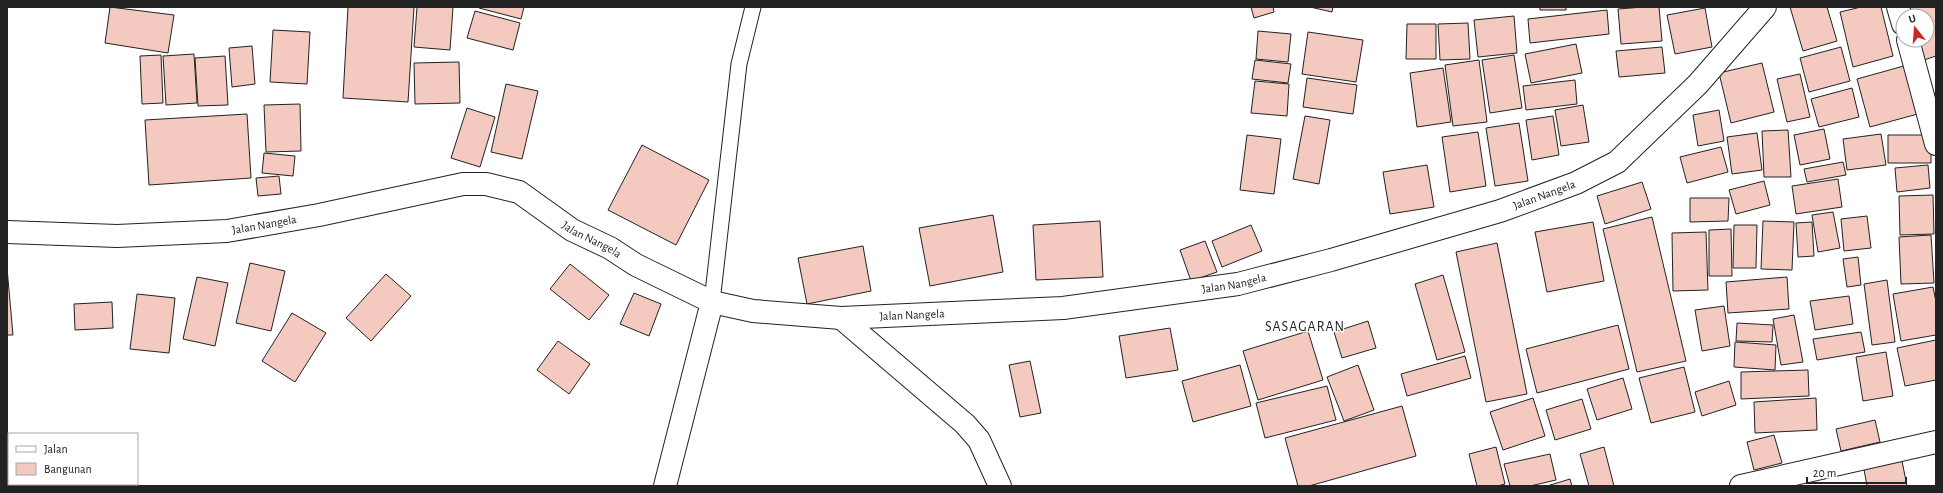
<svg xmlns="http://www.w3.org/2000/svg" width="1943" height="493" font-family="'Alegreya Sans',sans-serif">
<style>
.building{fill:#f3c9c0;stroke:#222}
.lines{fill:none;stroke-linecap:round;stroke-linejoin:round}
.lane-casing{stroke:#222;stroke-width:17}
.street-casing{stroke:#222;stroke-width:24}
.primary-casing{stroke:#222;stroke-width:24}
.lane{stroke:#fff;stroke-width:15}
.street{stroke:#fff;stroke-width:22}
.primary{stroke:#fff;stroke-width:22}
.labels{text-anchor:middle;stroke-width:3;stroke-linejoin:round;paint-order:stroke}
.street-label{font-size:12px;fill:#222;stroke:#fff}
.quarter-label{font-size:14px;letter-spacing:1px;fill:#222;stroke:#fff}
</style>
<rect width="100%" height="100%" fill="#fff"/>
<path class="building" d="M110,7L174,15L168,53L105,43Z
M348,7H414L408,102L343,98Z
M417,7H453L450,50L414,47Z
M479,7H524L521,19L479,8Z
M1251,7H1273L1274,12L1254,18Z
M1310,7H1333L1332,12Z
M1540,7H1566V10H1540Z
M1643,7H1659L1662,41L1621,44L1618,9Z
M1790,7H1827L1837,41L1803,51Z
M1861,7H1881L1893,56L1853,67L1840,12Z
M1904,7H1936V56L1921,61L1915,40H1927V16H1907Z
M1705,8L1712,47L1675,54L1667,15Z
M1607,10L1609,34L1530,43L1528,19Z
M475,11L520,23L513,50L467,38Z
M1514,16L1517,53L1478,57L1474,20Z
M1468,23L1470,59L1440,60L1438,24Z
M1407,24H1436V59H1406Z
M273,30L310,32L307,84L270,82Z
M1258,31L1291,34L1288,62L1256,59Z
M1308,32L1363,40L1356,82L1302,74Z
M1576,44L1582,73L1531,83L1525,54Z
M252,46L255,84L232,87L229,48Z
M1662,47L1665,73L1619,77L1616,51Z
M1841,47L1850,81L1809,92L1800,58Z
M194,54L197,103L166,105L163,56Z
M161,55L163,103L142,104L140,56Z
M1514,55L1522,108L1490,113L1482,60Z
M225,56L228,105L198,106L195,58Z
M1255,60L1291,64L1288,83L1252,79Z
M1479,60L1487,122L1453,126L1445,65Z
M459,62L460,103L415,104L414,63Z
M1762,63L1774,112L1731,123L1719,73Z
M1911,64L1925,112L1870,127L1857,79Z
M1443,68L1451,122L1417,127L1410,73Z
M1800,74L1810,117L1787,122L1777,79Z
M1307,78L1357,85L1353,114L1303,107Z
M1575,80L1577,104L1526,110L1523,86Z
M1255,81L1289,84L1287,116L1251,113Z
M506,84L538,91L522,159L491,152Z
M1852,88L1859,117L1819,127L1811,99Z
M300,104L301,151L266,152L264,105Z
M1583,105L1589,142L1561,146L1555,110Z
M467,108L495,117L480,167L451,158Z
M1719,110L1724,141L1698,146L1693,115Z
M247,114L251,178L149,185L145,120Z
M1305,116L1330,120L1319,184L1293,179Z
M1553,116L1559,155L1532,160L1526,120Z
M1519,123L1528,181L1495,186L1486,128Z
M1824,129L1830,159L1800,165L1794,135Z
M1788,130L1791,177H1764L1762,131Z
M1478,132L1486,186L1450,192L1442,137Z
M1757,133L1762,170L1732,174L1727,137Z
M1881,134L1886,165L1847,170L1843,139Z
M1247,135L1281,139L1274,194L1240,190Z
M1888,135H1931V163H1888Z
M642,145L709,180L676,245L608,210Z
M1721,147L1728,172L1687,183L1680,157Z
M264,153L295,156L293,176L262,173Z
M1843,162L1846,175L1807,182L1804,169Z
M1427,165L1434,207L1390,214L1383,172Z
M1928,165L1930,188L1897,192L1895,168Z
M279,176L281,194L258,196L256,178Z
M1838,179L1842,207L1796,214L1792,186Z
M1764,181L1770,205L1736,214L1729,190Z
M1642,182L1651,209L1605,224L1597,196Z
M1933,195L1934,234L1900,235L1899,196Z
M1690,198H1729L1728,221L1690,222Z
M1833,212L1840,248L1818,252L1812,215Z
M993,215L1003,272L930,286L919,228Z
M1867,216L1871,248L1844,251L1841,219Z
M1652,217L1686,361L1637,372L1603,229Z
M1100,221L1103,277L1036,280L1033,225Z
M1763,221L1794,222L1792,270L1761,269Z
M1593,222L1604,281L1547,292L1535,232Z
M1812,222L1814,256L1798,257L1796,223Z
M1251,225L1262,251L1222,267L1212,241Z
M1734,225H1757L1756,268H1733Z
M1731,229L1732,276H1709V230Z
M1706,232L1708,290L1673,291L1672,233Z
M1931,235L1934,283L1901,284L1899,237Z
M1205,241L1217,272L1191,281L1180,250Z
M1497,243L1527,394L1486,402L1456,252Z
M863,246L871,291L807,304L798,258Z
M1858,257L1861,285L1847,287L1843,259Z
M250,263L285,271L271,331L236,323Z
M570,264L609,295L589,320L550,289Z
M7,268L13,335H7Z
M386,274L411,296L371,341L346,318Z
M1443,275L1465,352L1437,360L1415,284Z
M197,277L228,283L215,346L183,339Z
M1787,277L1789,309L1728,313L1726,282Z
M1887,280L1895,342L1872,345L1864,284Z
M1933,287L1936,302V335L1901,341L1893,294Z
M634,293L661,304L649,336L620,324Z
M137,294L175,298L169,353L130,349Z
M1849,296L1853,324L1815,330L1810,301Z
M112,302L113,328L75,330L74,304Z
M1724,306L1730,346L1702,351L1695,310Z
M292,313L326,333L295,382L262,361Z
M1794,315L1803,362L1781,365L1773,319Z
M1368,321L1376,348L1342,358L1334,332Z
M1737,323L1773,325L1772,342L1736,341Z
M1618,325L1629,369L1537,393L1526,349Z
M1170,328L1178,370L1126,378L1119,336Z
M1308,331L1323,380L1258,400L1243,351Z
M1861,332L1865,352L1817,360L1813,339Z
M1936,340V380L1905,386L1897,348Z
M558,341L590,364L569,394L537,370Z
M1735,342L1776,345L1775,370L1734,367Z
M1886,352L1893,396L1863,401L1856,357Z
M1465,356L1471,378L1407,396L1401,374Z
M1030,361L1041,413L1020,417L1009,365Z
M1240,365L1251,406L1193,422L1182,381Z
M1358,365L1374,410L1344,421L1327,377Z
M1684,367L1695,412L1651,423L1639,378Z
M1808,370L1809,396L1741,399V372Z
M1623,378L1632,409L1597,420L1587,389Z
M1729,381L1736,405L1702,416L1695,392Z
M1327,386L1336,420L1265,438L1256,403Z
M1533,398L1545,436L1503,450L1490,412Z
M1816,398L1817,430L1755,433L1754,402Z
M1582,399L1591,429L1555,440L1546,410Z
M1402,406L1416,456L1309,486H1298L1285,438Z
M1875,420L1880,442L1841,451L1836,429Z
M1774,435L1782,463L1754,470L1747,442Z
M1496,447L1505,484L1497,486H1477L1469,454Z
M1604,447L1614,486H1589L1580,454Z
M1550,454L1556,480L1530,486H1510L1504,464Z
M1901,456L1907,486H1867L1863,464Z
M1570,479L1572,486H1547Z"/>
<g class="lines">
<defs>
<path id="lane" d="M712,302L739,64L753,7"/>
<path id="street" d="M1898,7L1903,24
M1908,40L1936,144
M841,318L965,424L979,440L1000,486
M665,486L712,302
M1741,486L1936,442"/>
<g id="primary">
<path id="s1" d="M7,232L117,236L227,231L319,215L463,184H486L519,192L572,230L610,248L636,265L712,302L753,311L841,318L1063,308L1238,284L1331,260L1500,211L1576,183L1617,162L1698,84L1765,7"/>
</g>
</defs>
<use href="#lane" class="lane-casing"/>
<use href="#street" class="street-casing"/>
<use href="#primary" class="primary-casing"/>
<use href="#lane" class="lane"/>
<use href="#street" class="street"/>
<use href="#primary" class="primary"/>
</g>
<g class="labels">
<g class="street-label">
<text dy="4" stroke="none"><textPath href="#s1" startOffset="1589">Jalan Nangela</textPath></text>
<text dy="4" stroke="none"><textPath href="#s1" startOffset="258">Jalan Nangela</textPath></text>
<text dy="4" stroke="none"><textPath href="#s1" startOffset="605">Jalan Nangela</textPath></text>
<text dy="4" stroke="none"><textPath href="#s1" startOffset="1266">Jalan Nangela</textPath></text>
<text dy="4" stroke="none"><textPath href="#s1" startOffset="942">Jalan Nangela</textPath></text>
</g>
<g class="quarter-label">
<text x="1305" y="331">SASAGARAN</text>
</g>
</g>
<rect width="1943" height="493" fill="none" stroke="#222222" stroke-width="16"/>
<rect x="8" y="433" width="130" height="52" fill="#ffffff" stroke="#a7a7a7"/>
<rect x="16" y="446" width="20" height="6" fill="#ffffff" stroke="#a7a7a7"/>
<text x="44" y="453" font-size="12" fill="#222222">Jalan</text>
<rect x="16" y="463" width="20" height="12" fill="#f3c9c0" stroke="#a7a7a7"/>
<text x="44" y="473" font-size="12" fill="#222222">Bangunan</text>
<g transform="translate(1915 28) rotate(343)"><circle r="19" fill="#ffffff" stroke="#a7a7a7"/>
<path d="M0-3L7 15L0 10L-7 15Z" fill="#c62828"/>
<text y="-6" font-size="11" font-weight="bold" text-anchor="middle" fill="#222222">U</text>
</g>
<path d="M1807 477v6h99v-6" fill="none" stroke="#222222" stroke-width="2"/>
<text x="1813" y="477" font-size="12" fill="#222222" stroke="#ffffff" stroke-width="3" paint-order="stroke">20 m</text>
</svg>
